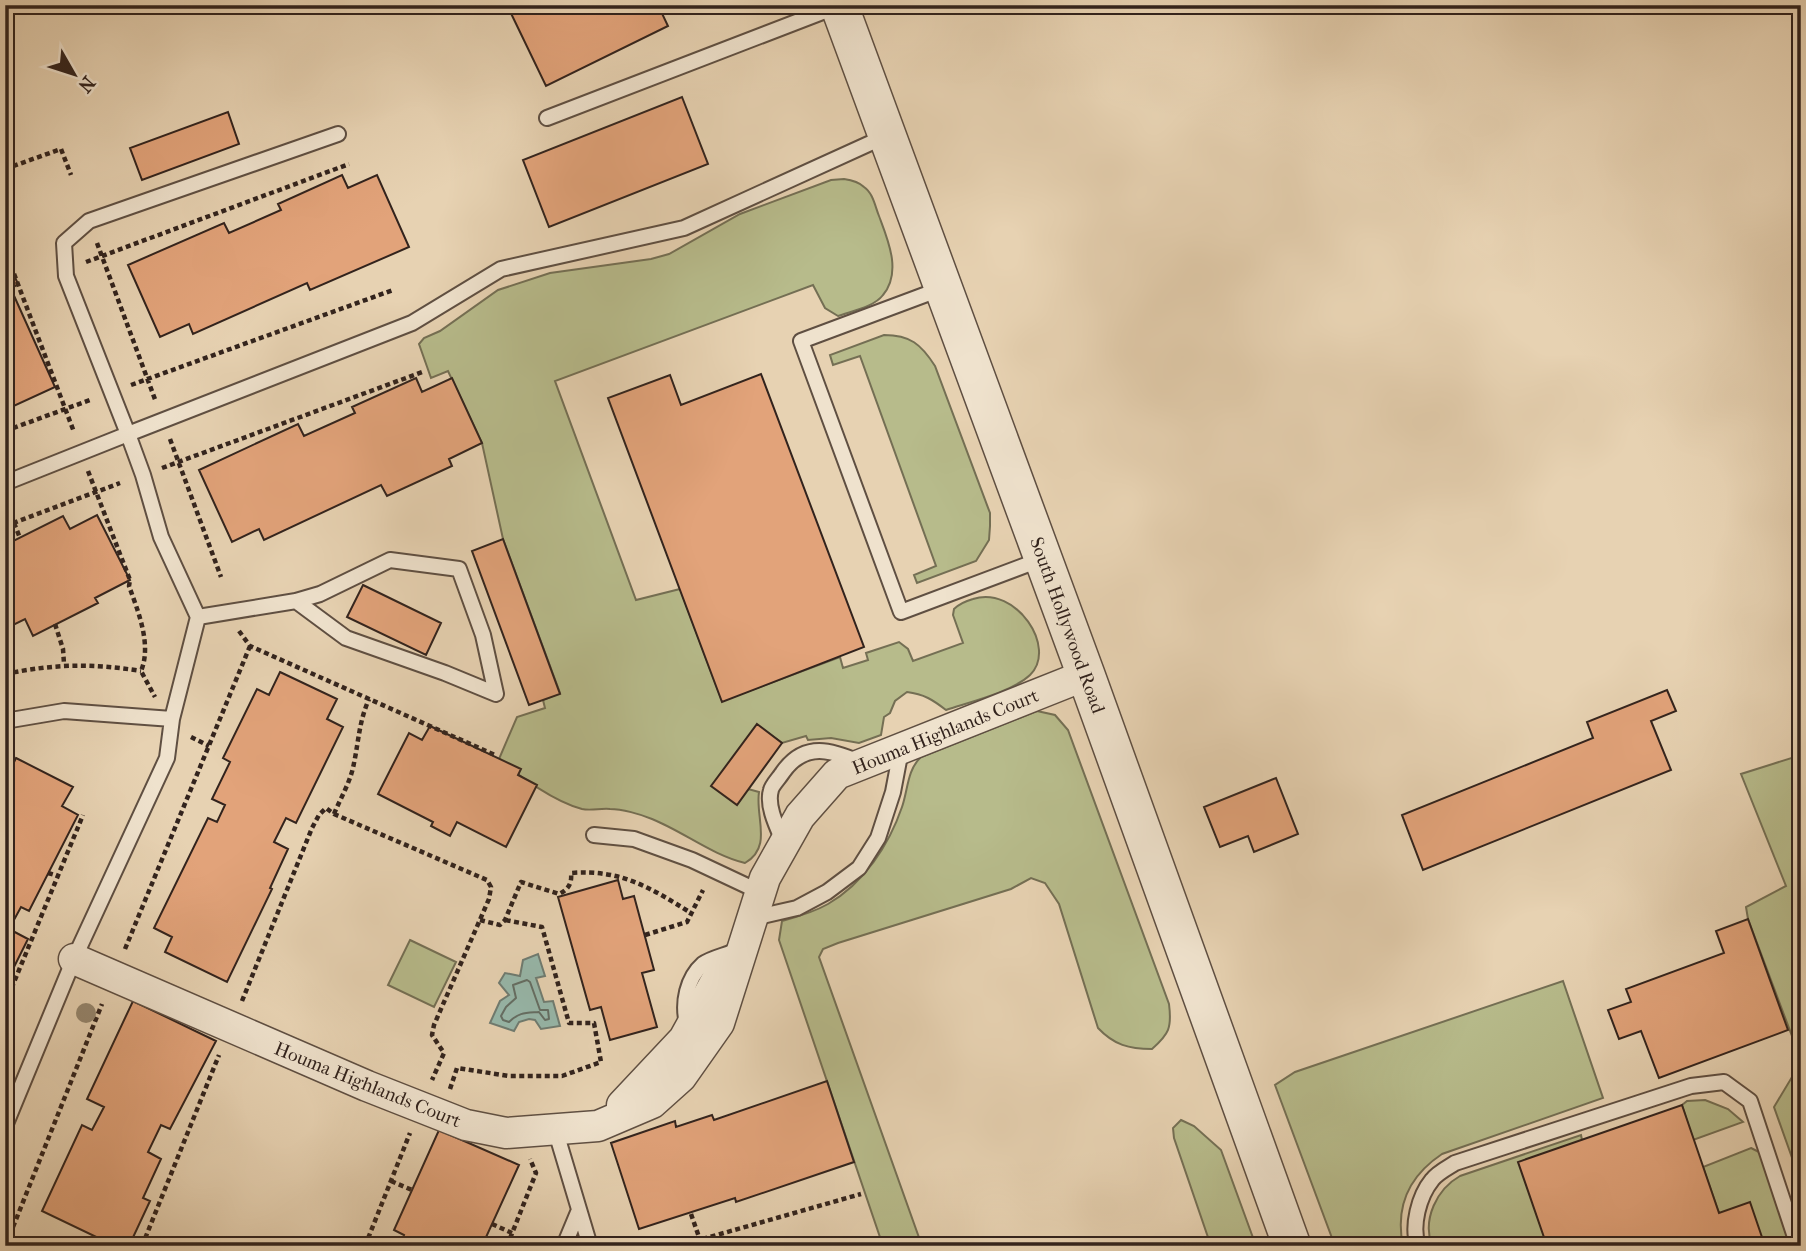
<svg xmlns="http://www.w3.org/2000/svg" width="1806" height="1251" font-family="'IM FELL French Canon',serif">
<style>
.green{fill:#b7bb8b;stroke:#746f54;stroke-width:2}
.water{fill:#97b8ab;stroke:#6f7c72;stroke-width:2}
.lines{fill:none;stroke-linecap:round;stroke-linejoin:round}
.shore{stroke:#646e64;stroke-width:2}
.building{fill:#e2a37a;stroke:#32231d;stroke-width:2}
.service-casing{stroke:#5f4f42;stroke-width:18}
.minor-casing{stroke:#5f4f42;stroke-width:33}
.tertiary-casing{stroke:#5f4f42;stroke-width:40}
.path{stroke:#32231d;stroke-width:4.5;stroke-dasharray:5 3.5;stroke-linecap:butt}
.service{stroke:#efe2cd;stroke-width:14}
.minor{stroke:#efe2cd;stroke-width:30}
.tertiary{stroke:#efe2cd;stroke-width:37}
.tree{fill:#96876f}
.labels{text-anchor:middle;stroke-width:7;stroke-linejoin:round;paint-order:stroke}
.street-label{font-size:19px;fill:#32231d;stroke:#efe2cd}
</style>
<rect width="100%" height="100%" fill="#e7d2b2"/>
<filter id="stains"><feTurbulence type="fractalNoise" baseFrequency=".00286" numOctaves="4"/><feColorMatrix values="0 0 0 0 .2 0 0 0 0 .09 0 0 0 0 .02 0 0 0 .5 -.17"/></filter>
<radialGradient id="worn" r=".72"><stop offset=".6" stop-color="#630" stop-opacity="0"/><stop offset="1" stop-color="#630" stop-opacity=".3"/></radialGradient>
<path class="green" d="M844,179C851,180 859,182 864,187C873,193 875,206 879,216C888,240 902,272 883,295C874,307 852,311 838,316L825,308L813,285L555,381L636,600L680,589L722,701L840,657L843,668L868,660L866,653L899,642L908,649L913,661L963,643L953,615L954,609C960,603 966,601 973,599C1016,585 1058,648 1030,675C1012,692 970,702 946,710C933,700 924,694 907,692L895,701L890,713L884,717L881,735L859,743L831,738L808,740L806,736L782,743L757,725L748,789L759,792C755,817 773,847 745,863C712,855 684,832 652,819C640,814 622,809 610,809C601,808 591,811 582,809C555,802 520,777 499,759L517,717L545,708L543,700L560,693L503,539L482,443L448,371L431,378L419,344L424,338L440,331L498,290L550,273L651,259L669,254L740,214L831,180Z
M884,335C910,335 921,344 935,366L990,513V526L989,540L976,561L917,583L914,575L936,566L860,356L833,365L830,355Z
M1037,711L1055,715L1068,730L1169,1004C1172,1028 1169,1034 1152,1049C1129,1049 1114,1045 1098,1028L1059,904L1045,883L1031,878L1011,889L838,943L823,949L819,957L922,1246H883L779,940L782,921C797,917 814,912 828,904C864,883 889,845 902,807C908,790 907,770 921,757Z
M1801,755V1060L1748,919L1746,907L1786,886L1741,774Z
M410,940L456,962L434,1007L388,985Z
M1563,981L1603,1098L1442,1154C1409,1176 1395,1207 1403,1246H1335L1275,1085L1295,1072Z
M1801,1062V1183L1774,1107Z
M1705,1100L1728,1109L1743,1122L1693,1140L1682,1105L1687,1101Z
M1181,1120L1194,1126L1221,1150L1256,1246H1211L1174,1138L1173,1128Z
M1581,1135L1582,1140L1547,1246H1432C1422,1219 1437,1189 1460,1176Z
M1751,1148L1761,1153L1794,1246H1765L1719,1213L1703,1167Z"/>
<path class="water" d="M538,954L545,976L536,978L544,1002L553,1001L560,1026L541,1029L535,1020L529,1019L519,1022L514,1031L490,1023L500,1001L509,995L499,983L505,973L520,976L523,960Z"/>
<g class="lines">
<path class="shore" d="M527,980L530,982L540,1010H548L549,1019L545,1020L539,1012C526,1013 519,1012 509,1022L503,1020L501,1016L506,1007L516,998L513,985Z"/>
</g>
<path class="building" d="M507,5H658L668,26L546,86Z
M682,97L708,164L549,227L523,160Z
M228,112L239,144L142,180L130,148Z
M342,175L348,188L377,175L409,247L310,290L307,283L193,334L189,324L160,337L128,265L224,223L229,233L281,210L278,204Z
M5,255L18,284L11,289L55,387L5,410Z
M761,374L864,647L722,702L608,398L670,375L681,405Z
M416,378L422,392L452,378L482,443L449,459L452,466L387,496L381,485L264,540L259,529L232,542L199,470L298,424L304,436L355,413L352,407Z
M97,515L130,580L95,598L98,603L33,636L25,619L5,629V545L63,516L70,529Z
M503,539L560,694L529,705L472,551Z
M363,585L441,623L426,655L347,617Z
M280,672L337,699L327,719L343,727L296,823L286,818L274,842L288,849L270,888L272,889L227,982L165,952L172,937L154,928L208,818L217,822L225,805L212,799L230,762L223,758L257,689L269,695Z
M1667,690L1676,711L1651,721L1671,770L1423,870L1402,815L1593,738L1587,722Z
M757,724L782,743L737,805L711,786Z
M430,726L521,769L518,775L537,785L506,847L457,822L450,836L431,826L433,822L378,794L409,733L422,740Z
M16,758L73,787L62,806L78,815L29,911L21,907L9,929L28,939L5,985V781Z
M1276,778L1298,834L1254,852L1248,836L1220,847L1204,807Z
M618,880L623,899L634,896L654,970L642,973L657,1027L610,1040L601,1007L590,1010L558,897Z
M1748,919L1788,1030L1659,1078L1641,1031L1619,1039L1608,1010L1631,1002L1626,989L1724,953L1716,931Z
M133,1001L216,1041L170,1129L161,1125L148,1152L161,1159L143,1198L150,1201L129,1246H115L42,1211L82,1125L92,1130L104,1107L87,1099Z
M827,1081L854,1162L736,1202L735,1198L639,1229L611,1143L675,1121L676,1127L712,1115L714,1120Z
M1682,1105L1719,1213L1750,1202L1765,1246H1547L1518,1162Z
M439,1130L519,1165L482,1246H399L404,1235L394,1230Z"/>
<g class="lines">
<defs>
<path id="service" d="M547,118L838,6
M338,134L89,221L64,243L66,276L128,434L412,323L501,269L684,228L886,136
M943,288L801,341L901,612L1042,559
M5,483L128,434L143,475L161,537L198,617
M172,719L198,617L296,601L320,594L390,560L459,569L483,635L496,694L445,673L346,638L296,601
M5,721L64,711L172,719L167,758L74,959L5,1126
M594,835L634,839L692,860L760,892
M784,843C778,829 766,806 771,790C772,785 780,777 783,772C805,741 832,750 861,763
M753,918L797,908L827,892L859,868L878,838L893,792L901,750
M687,1023C682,1003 687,978 703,964C710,959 722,956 730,953
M555,1129L590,1246
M564,1246L579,1210
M1418,1246C1411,1226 1419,1196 1432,1180C1437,1173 1447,1168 1455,1163L1691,1086L1724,1082L1750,1101L1798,1246"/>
<path id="minor" d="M74,959L367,1086L466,1125L506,1133L598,1126L652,1103L681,1077L719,1023L765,878L800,816L837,774L1086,675
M622,1105L684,1039L721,972"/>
<path id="tertiary" d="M839,5L1086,675L1292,1246"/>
</defs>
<use href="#service" class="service-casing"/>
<use href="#minor" class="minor-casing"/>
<use href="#tertiary" class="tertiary-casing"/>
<path class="path" d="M5,169L61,149L71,175
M97,243L156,402
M5,250L74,432
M86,262L349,164
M131,385L393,290
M5,431L90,400
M170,439L221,577
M162,468L425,371
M88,471L130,580L129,586C138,611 152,645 141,671L155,697
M14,523L20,538
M5,526L120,483
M55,624L63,649L64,664
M239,631L250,646L495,755
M5,674C55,664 90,663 141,671
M191,737L209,746
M334,814C341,797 351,781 354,763C359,739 359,722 369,699
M48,873L58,876
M480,920L500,925L505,920L521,882L559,894C569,889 572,883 571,873C621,869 651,888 691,913
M645,935L687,922L703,890
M125,949L250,646
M242,1001L312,828L319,815L326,808L334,814L487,880L491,887L489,899L434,1025L432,1035L444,1053L432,1080
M5,1004L83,815
M450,1089L457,1068L509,1076H562L601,1062L594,1023H569L542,927L505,920
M391,1181L412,1190
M691,1214L700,1240
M492,1224L512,1233
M13,1227L102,1004
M142,1246L219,1055
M365,1246L410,1133
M507,1246L536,1173L530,1159
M678,1246L861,1194"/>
<use href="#service" class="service"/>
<use href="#minor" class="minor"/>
<use href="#tertiary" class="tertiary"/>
</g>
<circle class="tree" cx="86" cy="1013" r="10"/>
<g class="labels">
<g class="street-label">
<text transform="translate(1068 625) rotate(70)" y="7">South Hollywood Road</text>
<text transform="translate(945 731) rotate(-22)" y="7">Houma Highlands Court</text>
<text transform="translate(368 1084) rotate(22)" y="7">Houma Highlands Court</text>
</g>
</g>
<rect width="1806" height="1251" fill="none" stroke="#e7d2b2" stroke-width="28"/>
<rect x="7" y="7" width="1792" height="1237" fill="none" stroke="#32231d" stroke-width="3.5"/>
<rect x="14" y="14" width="1778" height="1223" fill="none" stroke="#32231d" stroke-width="2"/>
<g transform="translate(74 74) rotate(129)" stroke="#efe2cd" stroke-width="5" paint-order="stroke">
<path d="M0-5L12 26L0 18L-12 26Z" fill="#32231d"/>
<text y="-10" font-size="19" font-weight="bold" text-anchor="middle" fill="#32231d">N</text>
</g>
<rect width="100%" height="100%" filter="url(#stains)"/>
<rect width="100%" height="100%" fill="url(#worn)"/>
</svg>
